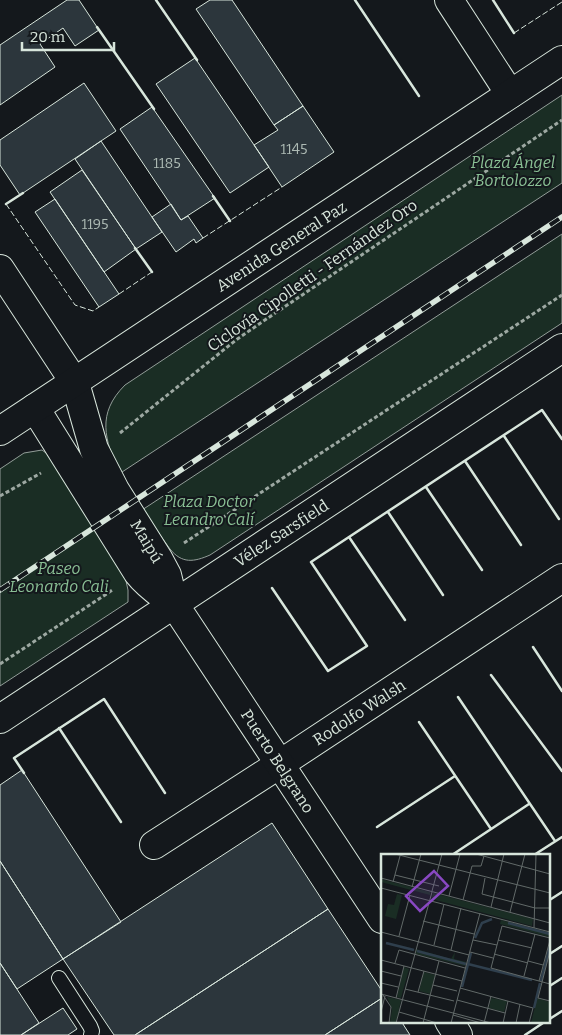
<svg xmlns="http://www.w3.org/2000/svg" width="562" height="1035" font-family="Bitter,serif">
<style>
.green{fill:#1a2d24;stroke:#939e99}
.building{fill:#2c363c;stroke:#d8e6dc}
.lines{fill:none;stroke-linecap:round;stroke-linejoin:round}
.service-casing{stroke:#d8e6dc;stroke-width:16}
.minor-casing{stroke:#d8e6dc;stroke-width:30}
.tertiary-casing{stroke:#d8e6dc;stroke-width:30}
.primary-casing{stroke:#d8e6dc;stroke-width:30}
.path{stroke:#9da8a2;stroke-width:3;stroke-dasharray:4 2.5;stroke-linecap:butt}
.service{stroke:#14181c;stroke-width:14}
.minor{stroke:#14181c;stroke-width:28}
.tertiary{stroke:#14181c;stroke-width:28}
.primary{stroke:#14181c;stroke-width:28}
.rail-casing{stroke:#d8e6dc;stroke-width:5.5}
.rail{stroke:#14181c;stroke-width:4;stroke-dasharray:11;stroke-linecap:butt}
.fence{stroke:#d8e6dc;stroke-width:1;stroke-dasharray:6 2.5;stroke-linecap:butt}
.wall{stroke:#d8e6dc;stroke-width:2.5}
.labels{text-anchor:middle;stroke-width:4;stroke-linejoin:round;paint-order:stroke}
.number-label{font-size:14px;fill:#adbab4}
.park-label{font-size:16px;font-style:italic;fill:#8ac095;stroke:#14181c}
.street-label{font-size:16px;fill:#d8e6dc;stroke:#14181c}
.inset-river{fill:none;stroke:#2f3f4d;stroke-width:2.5}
.inset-road{fill:none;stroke:#626a69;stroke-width:1}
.view{fill:#8948c3;fill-opacity:0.15;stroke:#8948c3;stroke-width:2.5}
.inset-edge{fill:none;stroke:#d8e6dc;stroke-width:2.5}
</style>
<rect width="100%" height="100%" fill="#14181c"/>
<path class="green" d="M562,95V183L119,474C105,439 96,414 125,385Z
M562,234V323L210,555C194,562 182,564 170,549L142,510Z
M42,450L54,459L124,572L128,590V602L0,686V469L24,453Z"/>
<path class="building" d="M67,0H79L99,30L75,46L63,28L40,44L55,67L0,105V45Z
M210,0H232L303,106L274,125L196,9Z
M195,58L269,167L230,193L156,84Z
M84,83L116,131L20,195L0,165V140Z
M303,106L334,152L282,187L254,145L278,130L274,125Z
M152,107L215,198L181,220L120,129Z
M101,141L162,232L136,249L75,159Z
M82,170L136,249L104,272L50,192Z
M55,199L119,294L99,307L35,212Z
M171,204L181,220L188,216L203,238L196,243L194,239L176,252L152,217Z
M22,770L121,922L63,959L0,861V785Z
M272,823L328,909L135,1035H114L63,959Z
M0,861L63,959L17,989L0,963Z
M328,909L382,991V998L325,1035H135Z
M0,963L39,1023L21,1035H0Z
M382,998V1021H401L410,1035H325Z
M63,1008L77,1029L68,1035H21Z"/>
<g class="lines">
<defs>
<path id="service" d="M59,978L90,1026L92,1031L91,1035"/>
<path id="minor" d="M449,0L510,94
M154,845L280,764L562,578"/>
<path id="tertiary" d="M0,269L75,383L94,449L115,490L159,560L167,575L174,604L382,919
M35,408L138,573C148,586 161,594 174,604
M0,719L562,348
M449,1021L458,1035"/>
<path id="primary" d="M0,431L562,60"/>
</defs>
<use href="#service" class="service-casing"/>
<use href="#minor" class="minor-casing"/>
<use href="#tertiary" class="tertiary-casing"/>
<use href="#primary" class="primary-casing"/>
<path class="path" d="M120,433L236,340L262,322L562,120
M0,496L41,473
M184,543L562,295
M0,664L114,589"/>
<use href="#service" class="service"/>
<use href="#minor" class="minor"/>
<use href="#tertiary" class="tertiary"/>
<use href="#primary" class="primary"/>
<defs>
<path id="rail" d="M0,590L562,217"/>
</defs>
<use href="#rail" class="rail-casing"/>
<use href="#rail" class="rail"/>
<path class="fence" d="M514,33L562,2
M6,204L75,305L93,311L99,307
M203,238L282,187
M119,294L152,272"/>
<path class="wall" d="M156,0L197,60
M355,0L419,96
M493,0L514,33
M97,27L154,109
M213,196L230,221
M6,204L23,193
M135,248L152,272
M504,436L559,519
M465,461L521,545
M426,487L482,570
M388,512L443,595
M349,537L405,620
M272,588L328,671L367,646L311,562L542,410L562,439
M533,647L562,691
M491,675L562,771
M458,697L555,841
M419,722L491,829
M59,728L121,822
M24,773L14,758L104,699L165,793
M377,827L455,776
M452,855L529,804
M534,855L562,837
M548,901L562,892
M548,955L562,946
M548,987L562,978
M548,1020L562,1011
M525,1035L546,1021"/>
</g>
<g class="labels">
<g class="number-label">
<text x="294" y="154">1145</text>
<text x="167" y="168">1185</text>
<text x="95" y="229">1195</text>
</g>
<g class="park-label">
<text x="513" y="168">Plaza Ángel<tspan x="513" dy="18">Bortolozzo</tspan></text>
<text x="209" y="507">Plaza Doctor<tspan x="209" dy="18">Leandro Calí</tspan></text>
<text x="59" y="574">Paseo<tspan x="59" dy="18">Leonardo Cali</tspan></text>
</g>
<g class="street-label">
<text transform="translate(281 246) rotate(-33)" y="6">Avenida General Paz</text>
<text transform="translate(312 275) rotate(-35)" y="6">Ciclovía Cipolletti - Fernández Oro</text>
<text transform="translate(281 533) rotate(-33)" y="6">Vélez Sarsfield</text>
<text transform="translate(147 541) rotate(59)" y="6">Maipú</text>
<text transform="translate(359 712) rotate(-33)" y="6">Rodolfo Walsh</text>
<text transform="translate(278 761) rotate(57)" y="6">Puerto Belgrano</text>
</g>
</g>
<g transform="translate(381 854)">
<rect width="169" height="169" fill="#14181c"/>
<path d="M0,25L49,38V41L0,28ZM52,39L152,65L151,72L51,45ZM16,40L21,41L15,65L4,62L7,50L13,51ZM120,66L169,79V83L119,70ZM35,95L70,105L74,98L73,105L85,108L84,112L35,100ZM23,113L28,115L20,144L16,143ZM43,118L54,121L49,140L38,137ZM6,143L20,146L15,169H9L11,155ZM110,144L126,147L123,158L108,154ZM156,144L169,148V169H150Z" fill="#1a2d24"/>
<path class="inset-river" d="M127,69L169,80M94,84L101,69L111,65M5,89L33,96M36,97L85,110M87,110L151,126M160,127L169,92M81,133L90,99M153,154L159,129"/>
<path class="inset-road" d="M14,0L169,39M95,0L169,20M14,21L58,32M0,24L169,69M104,24L101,40L154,54H169M12,28L19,2M31,33L40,0M0,34L169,78M51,37L61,0M68,42L79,0M82,46L91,12H100L103,2M110,53L123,0M129,58L144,0M42,67L93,80M153,74L155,0M0,78L88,101M18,82L29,41M169,84L121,72L110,114L169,130M92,86L116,91M117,86L151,94M53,91L63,50M70,96L80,54M169,97L157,144L169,147M89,98L112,104M113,100L147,109M0,106L81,127M147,107L162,111M14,109L18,96L84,114M0,117L20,122M143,122L154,80M158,127L169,86M0,129L17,133M52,131L76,137M79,134L152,154L148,169M24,135L73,147M37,138L43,117M0,140L110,169M2,141L10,153L8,169M15,144L23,112M76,146L124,159M0,158L4,142M18,158L56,169M72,161L100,169M15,169L51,38M42,169L58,107M70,169L99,59M103,169L110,142M122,169L127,147M135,169L139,150"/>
<path class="view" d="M53,17L67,32L39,57L25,42Z"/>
<rect width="169" height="169" class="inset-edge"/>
</g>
<path d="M22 42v8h92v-8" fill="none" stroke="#d8e6dc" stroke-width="2.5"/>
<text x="30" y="42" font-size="15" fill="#d8e6dc" stroke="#14181c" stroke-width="4" paint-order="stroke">20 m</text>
</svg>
